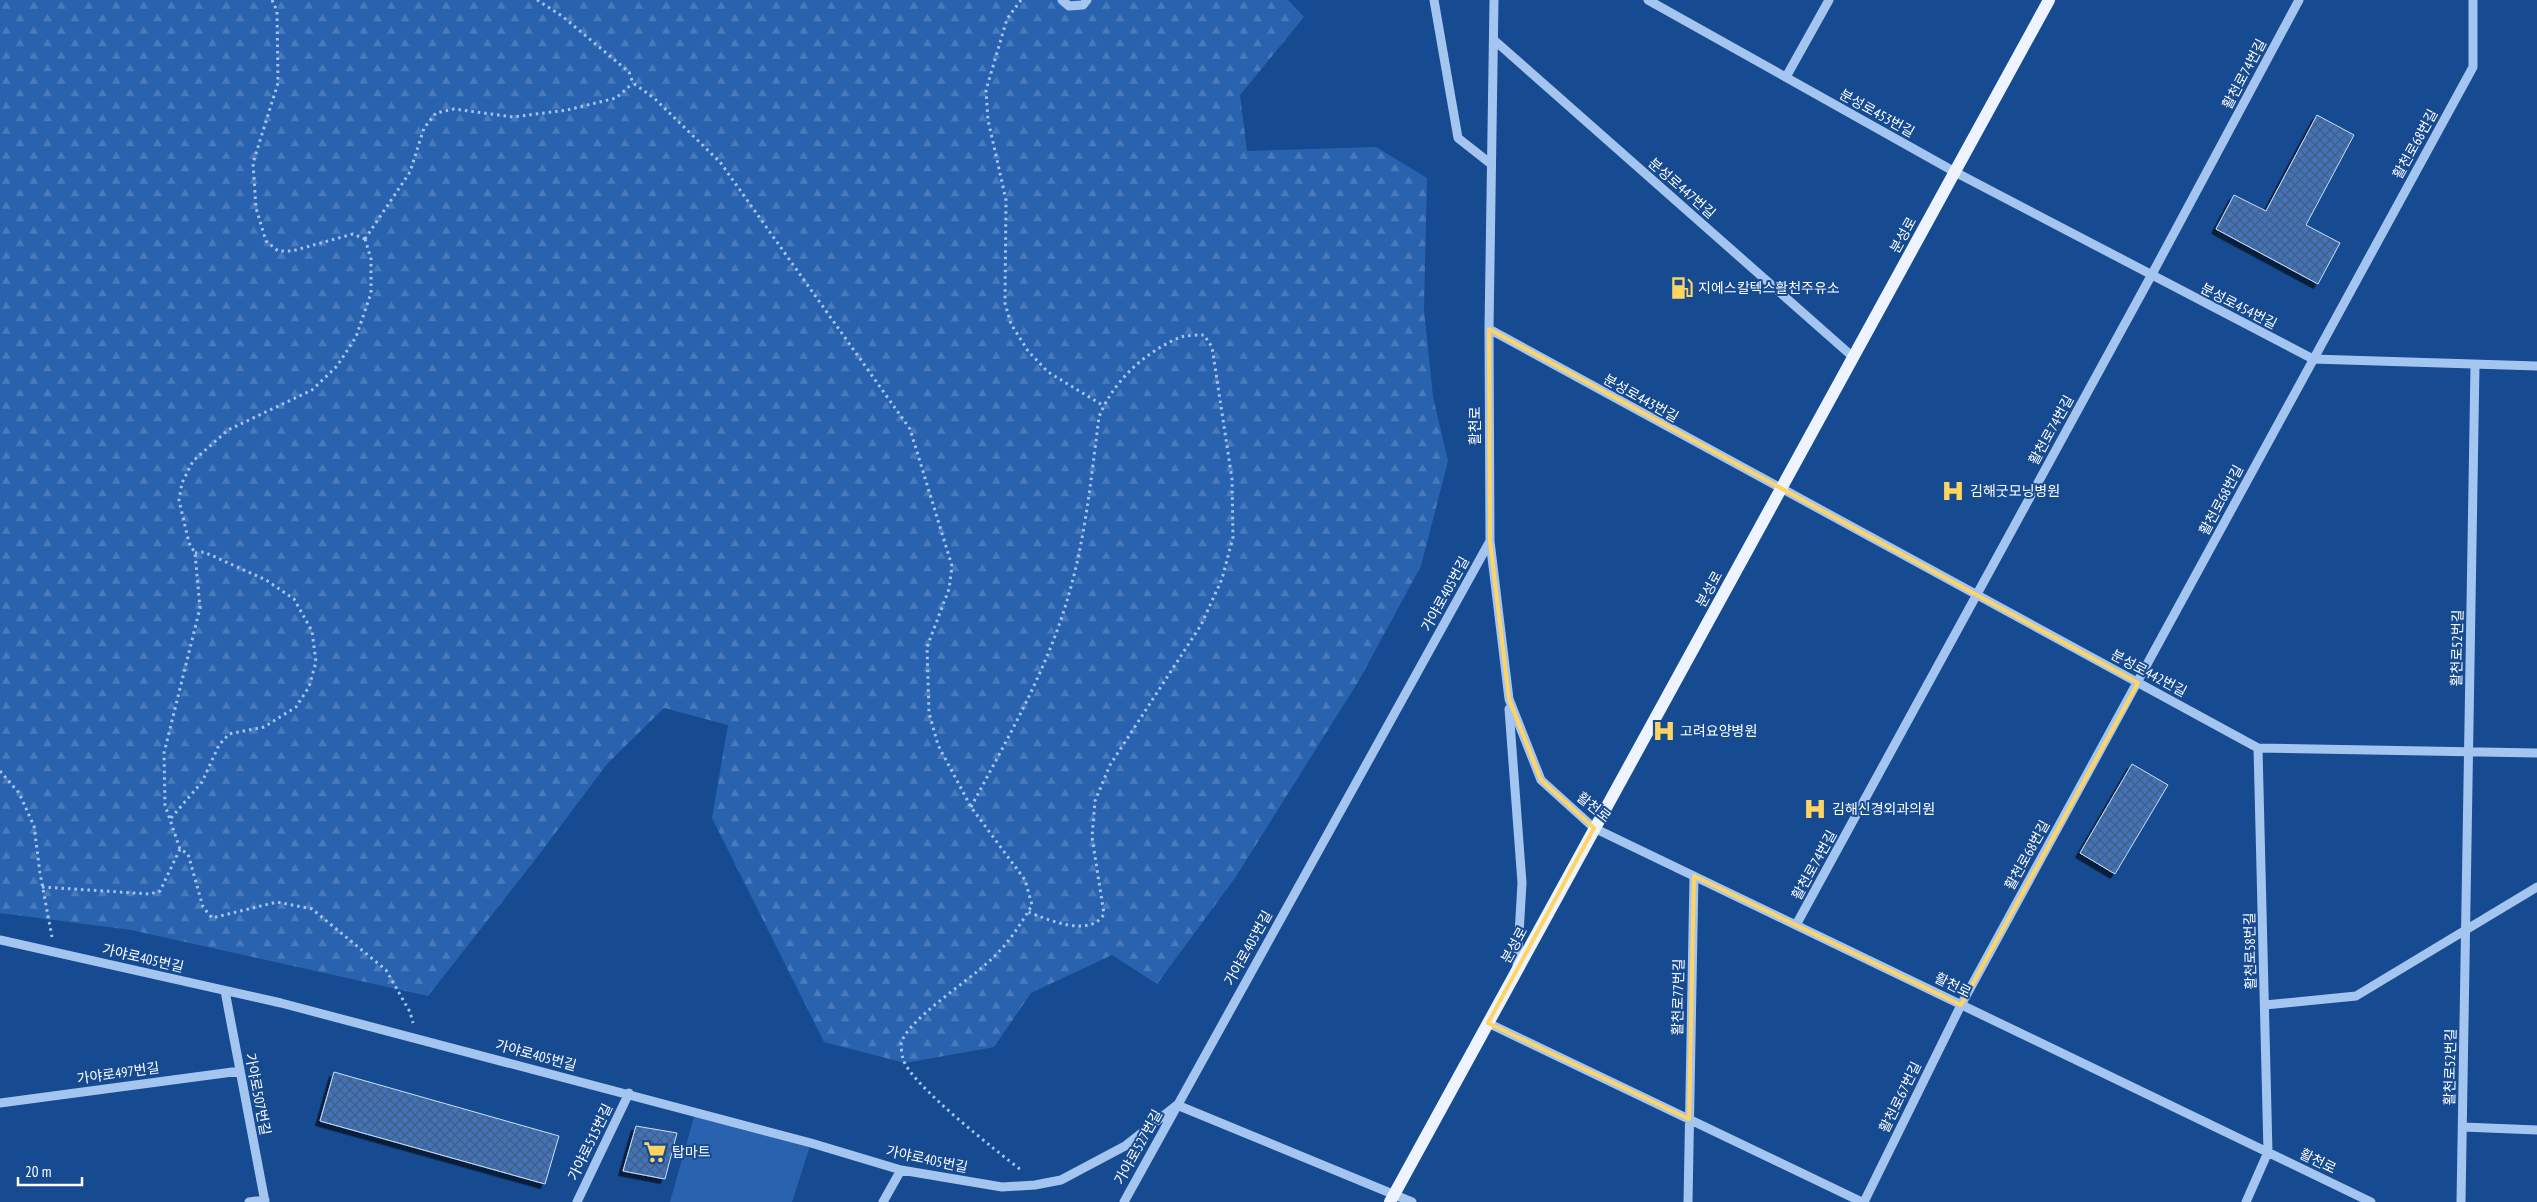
<svg xmlns="http://www.w3.org/2000/svg" width="2537" height="1202" font-family="'PT Sans Narrow','Noto Sans KR',sans-serif">
<style>
.green{fill:#2963af}
.forest{fill:url(#forest-firs)}
.building{fill:url(#building-cross-hatch);stroke:#cae0fb;filter:url(#shadow)}
.lines{fill:none;stroke-linecap:round;stroke-linejoin:round}
.path{stroke:#a4c5f0;stroke-width:3;stroke-dasharray:2.5 4;stroke-linecap:butt}
.minor{stroke:#a4c5f0;stroke-width:9}
.major{stroke:#edf4ff;stroke-width:12}
.marked{fill:none;stroke:#ffd463;stroke-width:4;stroke-linejoin:round}
.labels{text-anchor:middle;stroke-width:4;stroke-linejoin:round;paint-order:stroke}
.street-label{font-size:14px;fill:#fff;stroke:#164a91}
.poi-label{font-size:14px;fill:#fff;stroke:#164a91;text-anchor:start}
</style>
<defs>
<pattern id="forest-firs" width="22" height="20" patternUnits="userSpaceOnUse" patternTransform="scale(1.25)"><rect width="22" height="20" fill="#2963af"/><path d="M5 1l3.5 6h-7zM16 11l3.5 6h-7z" fill="#497abb"/></pattern>
<pattern id="building-cross-hatch" width="8" height="8" patternUnits="userSpaceOnUse" patternTransform="scale(1.25)"><rect width="8" height="8" fill="#3f73b9"/><path d="M0 0l8 8M0 8l8-8" fill="none" stroke="#465e7d"/></pattern>
<filter id="shadow"><feDropShadow dx="-4.5" dy="4.5" stdDeviation="0" flood-color="#0009"/></filter>
</defs>
<rect width="100%" height="100%" fill="#164a91"/>
<path class="green" d="M695,1113L811,1143L792,1202H670Z"/>
<path class="forest" d="M0,0H1288L1304,17L1240,95L1247,151L1376,147L1427,178L1424,310L1433,397L1448,461L1421,566L1358,682L1235,878L1157,984L1112,955L1031,993L994,1047L905,1063L824,1042L712,818L728,725L664,708L607,764L535,860L428,996L131,930L0,913Z"/>
<path class="building" d="M2317,115L2354,135L2306,225L2340,243L2318,284L2216,229L2234,195L2266,211Z
M2132,764L2168,785L2115,874L2080,853Z
M334,1072L559,1136L545,1184L320,1121Z
M636,1126L677,1133L665,1179L623,1171Z"/>
<g class="lines">
<path class="path" d="M272,0L277,11L278,83L253,163L256,208L266,241L278,251H292L353,234L365,239
M537,0L562,16L629,72L633,83L654,98L720,162L910,429L952,566L949,589L927,647L929,713L938,745L971,807L1025,880L1032,905C1020,926 1005,948 986,964C968,981 905,1022 901,1044C901,1048 902,1055 903,1059C910,1084 998,1152 1021,1170
M1021,0L1007,19L986,90L988,120L1006,200L1005,303L1011,324L1028,351L1048,372L1104,406
M365,239L371,259V293L356,337L337,366L312,390L228,430L193,461L182,483L179,500L189,543L195,553L200,608L164,753L165,805L180,849L188,854L203,907L212,918L277,902L312,909L386,970L410,1012L413,1023
M365,239L410,172L424,128L436,113L454,109L513,117L567,110L616,98L633,83
M0,771L19,793L34,826L40,873L52,937
M971,807C1006,741 1044,676 1066,604C1085,543 1091,479 1099,417C1113,381 1146,351 1181,337C1188,335 1197,335 1204,335L1212,347L1232,479L1233,537L1222,579L1201,625L1110,765L1095,801L1092,837L1104,914C1090,938 1049,920 1028,912
M171,818L202,782L219,745L229,734L264,727L296,707L309,687L316,662L312,631L294,599L266,580L204,552L195,553
M42,887L150,894L160,891L180,849"/>
<path class="minor" d="M1062,0L1069,6L1083,5L1087,0
M1434,0L1458,138L1491,164
M1494,0L1489,329L1490,541L1509,699L1541,780L1594,828L2371,1202
M1648,0L1955,172L2313,359L2537,366
M1494,40L1853,357
M1786,77L1829,0
M1489,329L2258,748L2537,753
M1509,709L1522,883L1517,968
M1796,925L2151,276L2299,0
M0,940L281,1003L811,1143L901,1170L1002,1187L1035,1185L1061,1180L1125,1146L1177,1105
M225,991L265,1202
M2265,1005L2356,996L2537,887
M1488,1023L1862,1202
M0,1103L240,1071
M1177,1105L1412,1202
M2463,1127L2537,1130
M249,1202L265,1200
M577,1202L629,1093
M883,1202L901,1170
M1124,1202L1490,541
M1688,1202L1694,876
M1864,1202L1961,1005L2473,67V0
M2246,1202L2268,1152L2258,748
M2461,1202L2475,365"/>
<path class="major" d="M1390,1202L2049,0"/>
</g>
<path class="marked" d="M1489,329L2138,683L1961,1005L1694,876L1689,1119L1488,1023L1594,828L1541,780L1509,699L1490,541Z"/>
<defs>
<symbol id="fuel-bare" viewBox="-9 -9 18 18"><path d="M-5.5-6h7V0h2V4h1.3V-2.5L3-4.5l.8-.8L6-3V5H2.5V1h-1V6h-7ZM-4.2-4.7v3.2H.2V-4.7Z" fill="#ffd463" stroke="#164a91" stroke-width="2.5" paint-order="stroke"/></symbol>
<symbol id="hospital-bare" viewBox="-9 -9 18 18"><path d="M-5-5h3v3.5h4V-5h3V5h-3V1.5h-4V5h-3Z" fill="#ffd463" stroke="#164a91" stroke-width="2.5" paint-order="stroke"/></symbol>
<symbol id="supermarket-bare" viewBox="-9 -9 18 18"><path d="M-6-5.5h2.5l.6 2H6L4.5 2H-2.5L-4.4-4H-6ZM-1.5 3.2a1.3 1.3 0 1 0 .1 0ZM3 3.2a1.3 1.3 0 1 0 .1 0Z" fill="#ffd463" stroke="#164a91" stroke-width="2.5" paint-order="stroke"/></symbol>
</defs>
<g fill-rule="evenodd">
<use href="#fuel-bare" x="1666" y="272" width="32" height="32"/>
<use href="#hospital-bare" x="1937" y="475" width="32" height="32"/>
<use href="#hospital-bare" x="1648" y="715" width="32" height="32"/>
<use href="#hospital-bare" x="1799" y="793" width="32" height="32"/>
<use href="#supermarket-bare" x="639" y="1136" width="32" height="32"/>
</g>
<g class="labels">
<g class="street-label">
<text transform="translate(2244 74) rotate(-62)" y="5">활천로74번길</text>
<text transform="translate(1877 113) rotate(29)" y="5">분성로453번길</text>
<text transform="translate(2415 144) rotate(-61)" y="5">활천로68번길</text>
<text transform="translate(1682 188) rotate(41)" y="5">분성로447번길</text>
<text transform="translate(1903 235) rotate(-61)" y="5">분성로</text>
<text transform="translate(2239 306) rotate(27)" y="5">분성로454번길</text>
<text transform="translate(1641 398) rotate(29)" y="5">분성로443번길</text>
<text transform="translate(1475 426) rotate(-90)" y="5">활천로</text>
<text transform="translate(2051 430) rotate(-61)" y="5">활천로74번길</text>
<text transform="translate(2221 500) rotate(-62)" y="5">활천로68번길</text>
<text transform="translate(1709 589) rotate(-61)" y="5">분성로</text>
<text transform="translate(1445 594) rotate(-61)" y="5">가야로405번길</text>
<text transform="translate(2457 648) rotate(-89)" y="5">활천로52번길</text>
<text transform="translate(2149 673) rotate(28)" y="5">분성로442번길</text>
<text transform="translate(1594 807) rotate(38)" y="5">활천로</text>
<text transform="translate(2027 855) rotate(-61)" y="5">활천로68번길</text>
<text transform="translate(1814 865) rotate(-61)" y="5">활천로74번길</text>
<text transform="translate(1514 945) rotate(-61)" y="5">분성로</text>
<text transform="translate(1248 948) rotate(-61)" y="5">가야로405번길</text>
<text transform="translate(2250 951) rotate(-91)" y="5">활천로58번길</text>
<text transform="translate(143 958) rotate(13)" y="5">가야로405번길</text>
<text transform="translate(1953 985) rotate(26)" y="5">활천로</text>
<text transform="translate(1678 997) rotate(-89)" y="5">활천로77번길</text>
<text transform="translate(536 1055) rotate(15)" y="5">가야로405번길</text>
<text transform="translate(2450 1067) rotate(-89)" y="5">활천로52번길</text>
<text transform="translate(118 1073) rotate(-8)" y="5">가야로497번길</text>
<text transform="translate(258 1094) rotate(79)" y="5">가야로507번길</text>
<text transform="translate(1900 1097) rotate(-64)" y="5">활천로67번길</text>
<text transform="translate(590 1142) rotate(-64)" y="5">가야로515번길</text>
<text transform="translate(1138 1147) rotate(-61)" y="5">가야로527번길</text>
<text transform="translate(927 1159) rotate(12)" y="5">가야로405번길</text>
<text transform="translate(2318 1161) rotate(26)" y="5">활천로</text>
</g>
<g class="poi-label">
<text x="1698" y="293">지에스칼텍스활천주유소</text>
<text x="1970" y="496">김해굿모닝병원</text>
<text x="1680" y="736">고려요양병원</text>
<text x="1832" y="814">김해신경외과의원</text>
<text x="672" y="1157">탑마트</text>
</g>
</g>
<path d="M18 1177v8h64v-8" fill="none" stroke="#ffffff" stroke-width="2.5"/>
<text x="25" y="1177" font-size="15" fill="#ffffff" stroke="#164a91" stroke-width="4" paint-order="stroke">20 m</text>
</svg>
